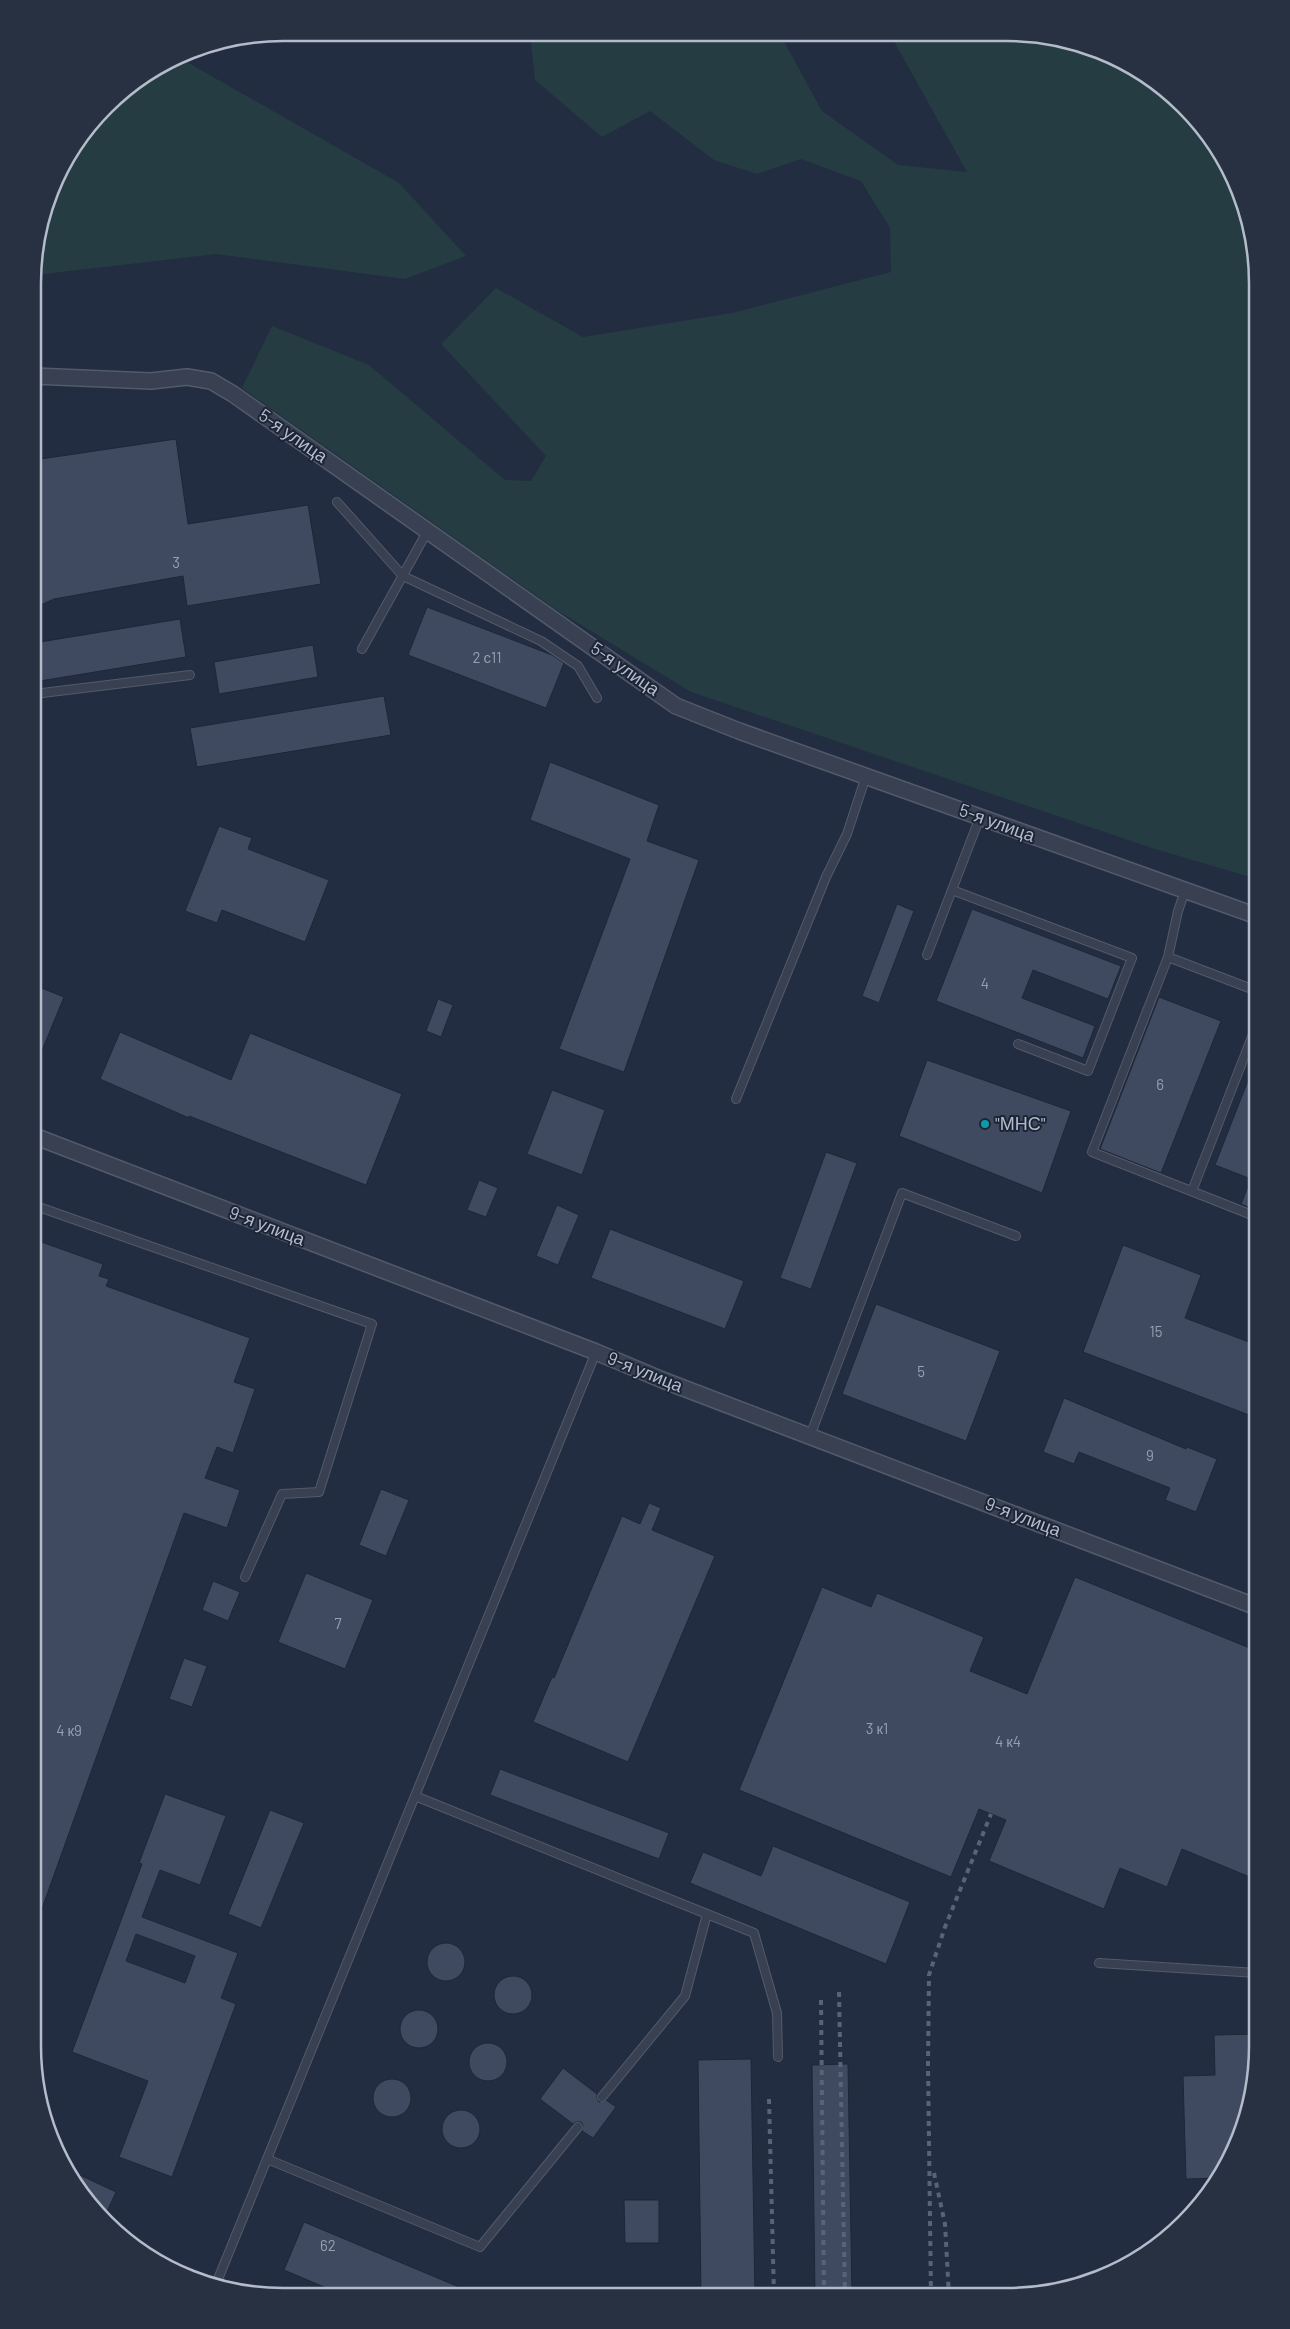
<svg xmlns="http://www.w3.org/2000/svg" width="1290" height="2329" font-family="Barlow,sans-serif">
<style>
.green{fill:#253c42}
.building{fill:#3f4a61;stroke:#1e2738;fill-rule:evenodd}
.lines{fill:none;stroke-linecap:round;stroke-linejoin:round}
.lane-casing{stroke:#525b6b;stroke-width:10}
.street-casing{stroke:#525b6b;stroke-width:18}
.lane{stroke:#384051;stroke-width:8}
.street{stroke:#384051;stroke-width:15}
.rail{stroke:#596378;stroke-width:4;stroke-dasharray:5 5;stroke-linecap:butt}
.culture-dot{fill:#0f9aa8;stroke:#1c2536;stroke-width:2}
.labels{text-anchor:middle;stroke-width:4;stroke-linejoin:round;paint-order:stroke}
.number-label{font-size:15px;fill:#979fb0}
.street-label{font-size:18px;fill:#b4bbcb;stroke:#1c2536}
.poi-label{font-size:18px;fill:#b4bbcb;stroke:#1c2536;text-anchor:start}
.rim{fill:none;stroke:#b4bbcb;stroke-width:2.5}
</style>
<rect width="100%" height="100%" fill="#232d41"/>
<path class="green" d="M530,34L781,36L822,111L898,165L967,172L891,36L1056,37L1118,58L1172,94L1215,143L1244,202L1257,283V879L1152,848L691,692L555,609L242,388L272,326L369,365L505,480L531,481L546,456L441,344L496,288L583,337L732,313L891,272L890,228L861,181L801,159L757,174L714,160L650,111L602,137L535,80Z
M178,57L399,183L466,256L405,279L216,254L35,275V250L58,172L118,95Z"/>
<path class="building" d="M176,439L188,524L308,505L321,584L187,606L183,576L54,599L34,608V460Z
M427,607L552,655L564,663L546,708L408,655Z
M180,619L186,657L34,682V643Z
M313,645L318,677L219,694L214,662Z
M384,696L391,735L197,767L190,728Z
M550,762L659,805L647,841L699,860L624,1072L559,1049L630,859L530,820Z
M219,826L252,838L248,849L329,880L305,942L222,910L217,923L185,911Z
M897,904L914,911L879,1003L862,996Z
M972,909L1121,966L1108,999L1033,970L1022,998L1095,1026L1083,1058L936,1001Z
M34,985L64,997L34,1070Z
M1159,997L1221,1021L1161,1173L1100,1149Z
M438,999L453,1005L441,1037L426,1031Z
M120,1032L231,1080L250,1033L402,1094L366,1185L189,1116V1118L100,1079Z
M927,1060L1071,1111L1042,1193L899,1136Z
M1256,1060H1257V1211L1241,1204L1251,1179L1215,1165Z
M552,1090L605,1110L582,1175L527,1154Z
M826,1152L857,1163L811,1289L780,1278Z
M479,1180L498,1188L486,1217L467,1210Z
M557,1205L579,1215L558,1265L536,1256Z
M610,1229L744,1281L725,1329L591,1278Z
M33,1239L103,1264L99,1276L109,1279L106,1286L250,1338L234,1382L255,1389L233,1453L217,1447L205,1478L240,1490L227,1528L184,1513L35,1928H33Z
M1123,1245L1201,1275L1185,1318L1257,1345V1418L1083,1352Z
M876,1304L1000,1351L966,1441L842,1394Z
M1064,1398L1186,1449L1187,1447L1217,1459L1196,1512L1165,1500L1170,1488L1079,1452L1074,1464L1043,1452Z
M381,1489L409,1500L386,1556L359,1545Z
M649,1503L661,1508L652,1530L715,1556L628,1762L533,1722L552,1677L554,1678L622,1516L640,1524Z
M306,1573L373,1600L345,1669L278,1642Z
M1075,1577L1257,1651V1880L1182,1849L1167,1887L1120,1868L1104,1909L989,1861L1006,1820L979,1809L951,1877L739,1790L822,1587L871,1607L877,1593L984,1637L970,1671L1027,1694Z
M213,1581L240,1592L228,1621L202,1610Z
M184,1658L207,1666L192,1707L169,1699Z
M500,1769L669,1833L659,1859L490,1795Z
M165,1794L226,1816L200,1885L160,1870L142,1917L238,1953L221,1998L236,2004L172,2177L119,2157L148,2081L72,2052L142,1864L139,1863ZM136,1934L195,1956L185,1983L126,1961Z
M270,1810L304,1823L261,1928L228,1914Z
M773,1846L910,1902L886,1964L690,1883L703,1852L761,1876Z
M427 1962a19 19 0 1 1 38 0a19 19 0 1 1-38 0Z
M494 1995a19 19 0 1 1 38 0a19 19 0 1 1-38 0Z
M400 2029a19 19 0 1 1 38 0a19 19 0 1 1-38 0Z
M1257,2034V2063L1239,2142L1218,2178L1186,2179L1183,2076L1215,2075L1214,2035Z
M469 2062a19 19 0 1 1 38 0a19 19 0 1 1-38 0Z
M751,2059L755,2296H701L698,2060Z
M848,2064L852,2296H815L812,2065Z
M563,2068L597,2094V2098L599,2102L606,2100L616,2107L593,2138L582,2131L583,2125L581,2122H576L573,2124L540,2099Z
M373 2098a19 19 0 1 1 38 0a19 19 0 1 1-38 0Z
M442 2129a19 19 0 1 1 38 0a19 19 0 1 1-38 0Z
M67,2169L116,2192L104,2218L75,2186Z
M624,2200H659V2243H625Z
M304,2222L478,2295H343L284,2270Z"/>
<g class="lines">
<defs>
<path id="lane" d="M337,502L403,576L541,641L578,666L597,698
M362,649L428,530
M34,694L190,675
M952,890L1132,958L1088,1071L1018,1044
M1185,891L1178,911L1168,957L1257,991
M927,955L980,817
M1168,957L1092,1152L1257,1217
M736,1099L826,877L847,834L866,776
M1192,1191L1257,1024
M33,1205L372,1324L319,1492L282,1494L245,1577
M810,1436L902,1193L1016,1236
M415,1796L754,1933L777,2013L778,2057
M1099,1963L1257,1973
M602,2097L685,1996L707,1914
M267,2159L480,2247L578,2127
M216,2284L596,1352"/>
<path id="street" d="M34,376L151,381L187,377L211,381L233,394L676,706L739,731L1257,916
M34,1136L596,1352L665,1381L1257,1607"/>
</defs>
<use href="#lane" class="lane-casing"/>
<use href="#street" class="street-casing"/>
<use href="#lane" class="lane"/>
<use href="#street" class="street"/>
<path class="rail" d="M839,1992L845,2296
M821,2000L824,2296
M769,2099L774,2296
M934,2173L945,2224L949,2296
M256,2293L258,2294
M931,2296L928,2064L929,1975L945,1927L991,1814"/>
</g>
<circle class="culture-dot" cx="985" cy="1124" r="5"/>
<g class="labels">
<g class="number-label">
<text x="176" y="568">3</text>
<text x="487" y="663">2 с11</text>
<text x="985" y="989">4</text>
<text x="1160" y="1090">6</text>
<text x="1156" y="1337">15</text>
<text x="921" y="1377">5</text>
<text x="1150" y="1461">9</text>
<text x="338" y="1629">7</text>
<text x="877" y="1734">3 к1</text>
<text x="69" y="1736">4 к9</text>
<text x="1008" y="1747">4 к4</text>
<text x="328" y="2251">62</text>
</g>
<g class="street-label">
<text transform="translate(293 436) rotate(35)" y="6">5-я улица</text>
<text transform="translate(625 669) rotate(35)" y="6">5-я улица</text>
<text transform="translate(997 823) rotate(20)" y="6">5-я улица</text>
<text transform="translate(267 1226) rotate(21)" y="6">9-я улица</text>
<text transform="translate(645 1372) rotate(22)" y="6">9-я улица</text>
<text transform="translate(1023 1517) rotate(21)" y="6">9-я улица</text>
</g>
<g class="poi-label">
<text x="995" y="1130">"МНС"</text>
</g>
</g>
<path d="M0 0H1290V2329H0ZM283 41H1007A242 242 0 0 1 1249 283V2046A242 242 0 0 1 1007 2288H283A242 242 0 0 1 41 2046V283A242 242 0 0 1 283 41Z" fill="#283142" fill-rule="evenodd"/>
<path class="rim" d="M283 41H1007A242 242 0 0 1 1249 283V2046A242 242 0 0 1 1007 2288H283A242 242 0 0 1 41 2046V283A242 242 0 0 1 283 41Z"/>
</svg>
